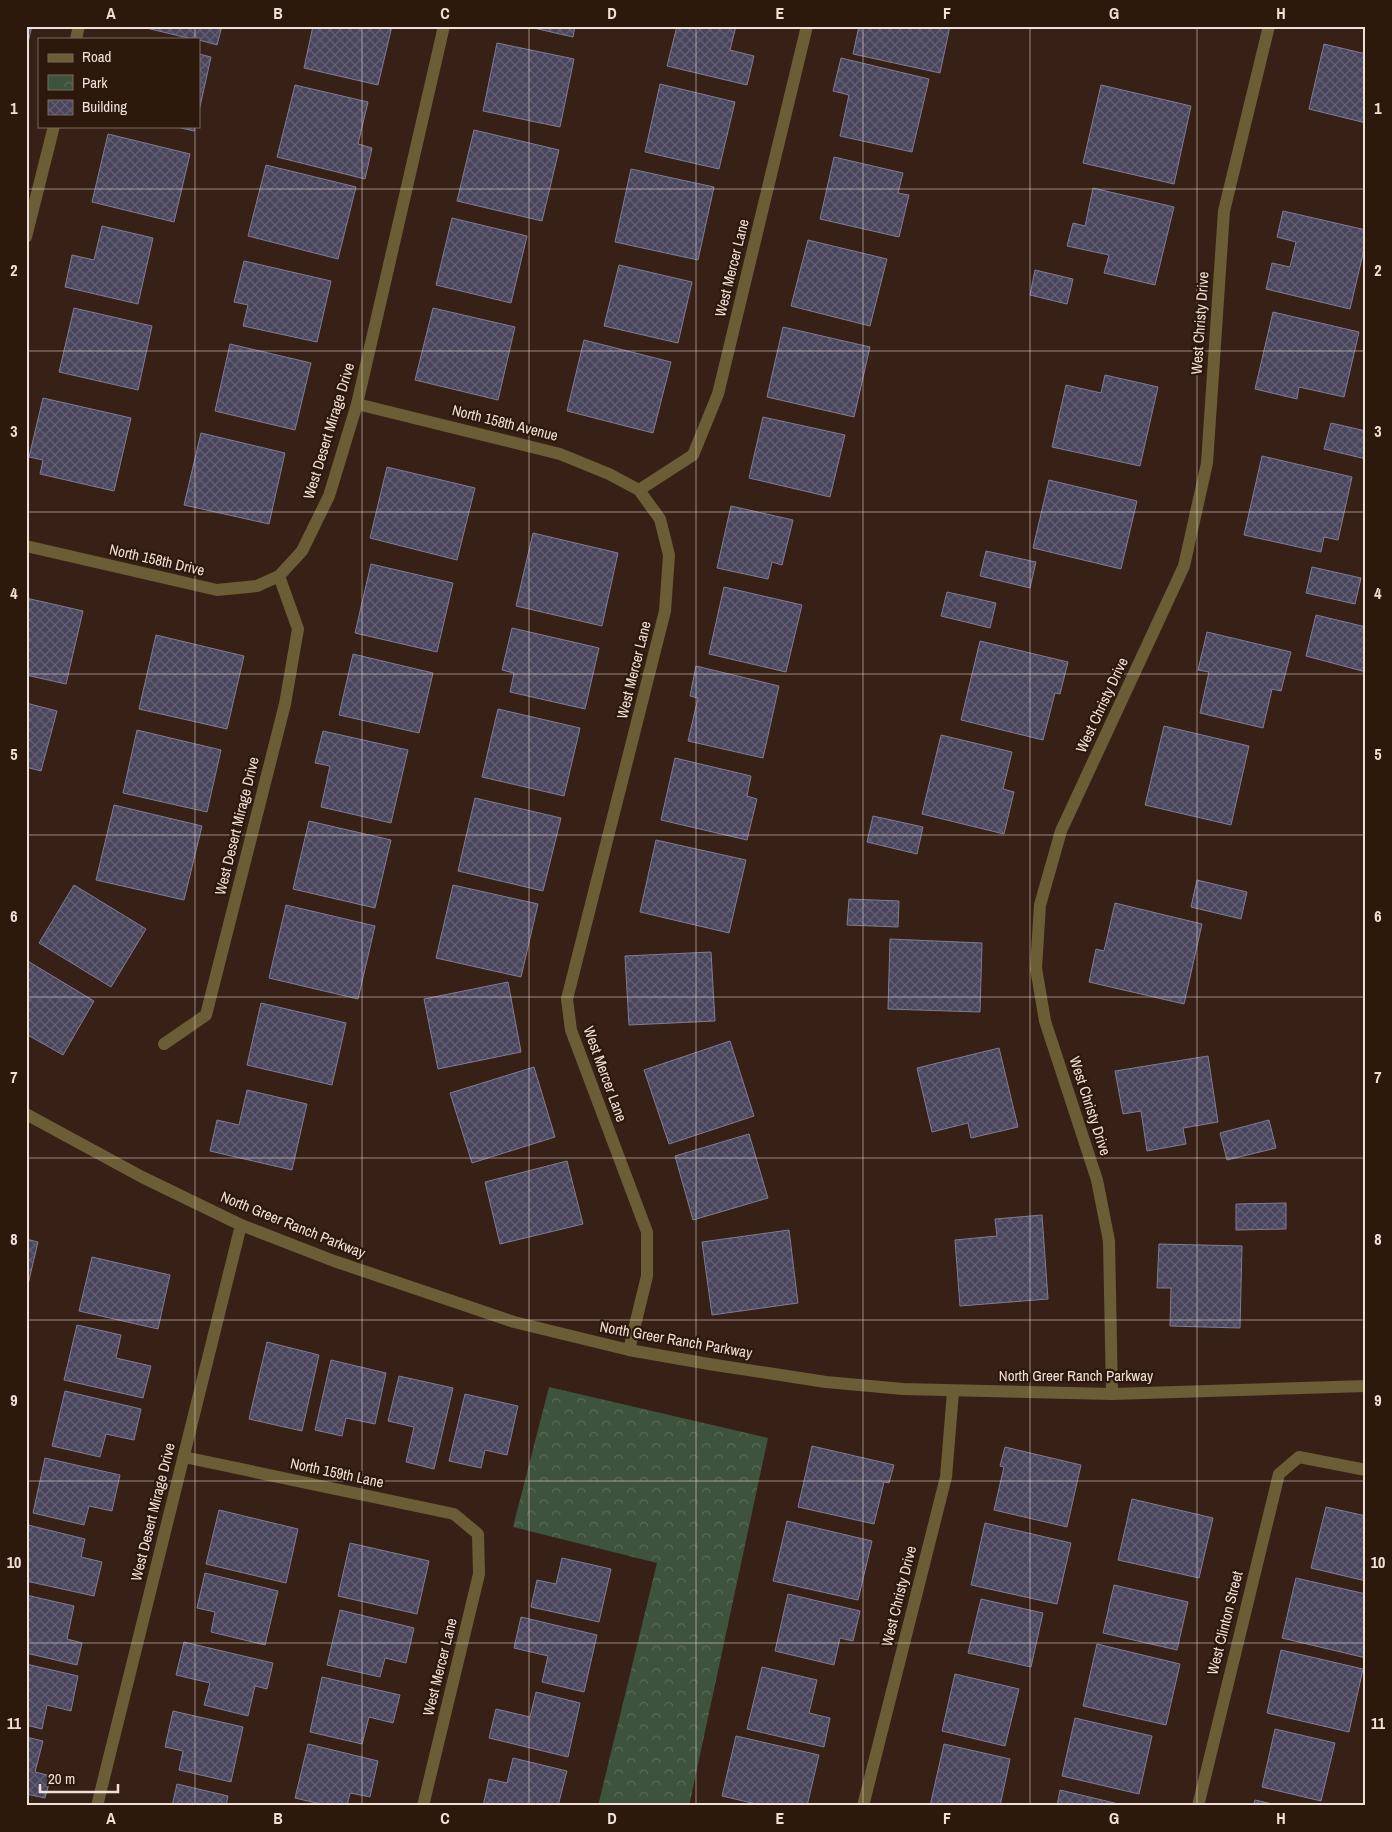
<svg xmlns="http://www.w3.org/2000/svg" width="1392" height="1832" font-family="'Archivo Narrow',sans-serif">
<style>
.park{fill:url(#park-crowns)}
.building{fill:url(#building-cross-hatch);stroke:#7f7b95}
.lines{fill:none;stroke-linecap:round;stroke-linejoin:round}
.minor{stroke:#6b5d36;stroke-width:12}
.tertiary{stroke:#6b5d36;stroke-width:12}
.grid{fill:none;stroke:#efe0d8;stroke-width:1;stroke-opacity:0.55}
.labels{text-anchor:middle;stroke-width:4.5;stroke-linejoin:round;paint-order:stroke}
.street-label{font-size:15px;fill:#efe0d8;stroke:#2d180c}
.neatline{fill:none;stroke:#efe0d8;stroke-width:2}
.grid-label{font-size:16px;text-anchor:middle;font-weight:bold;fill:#efe0d8}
</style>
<defs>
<pattern id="park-crowns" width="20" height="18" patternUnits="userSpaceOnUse" patternTransform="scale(1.25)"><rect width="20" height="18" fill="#3e533b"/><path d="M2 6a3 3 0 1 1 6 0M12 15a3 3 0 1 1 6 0" fill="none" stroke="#5a6b57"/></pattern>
<pattern id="building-cross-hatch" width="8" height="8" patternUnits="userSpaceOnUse" patternTransform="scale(1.25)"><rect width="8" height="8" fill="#49455c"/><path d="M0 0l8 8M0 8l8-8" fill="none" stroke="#646073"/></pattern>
</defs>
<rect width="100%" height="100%" fill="#372116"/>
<path class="park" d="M549,1387L768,1438L689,1806H598L657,1563L513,1527Z"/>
<path class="building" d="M26,26H32L26,51Z
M138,26H222L217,45L199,40V39H192Z
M313,26H392L378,85L304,68Z
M525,26H575L573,37Z
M677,26H736L730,50L754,56L747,85L667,66Z
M859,26H950L940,73L853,54Z
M497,43L574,59L560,127L483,111Z
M1324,44L1366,54V123L1309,109Z
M199,54L211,57L199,111Z
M841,58L929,79L912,152L840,136L849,95L833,91Z
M660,84L735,102L719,169L645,152Z
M295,85L368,102L358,144L372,148L365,179L277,157Z
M1101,85L1191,106L1174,184L1083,163Z
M173,126H195L194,131Z
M474,130L559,150L542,221L457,201Z
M108,134L190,154L174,222L92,202Z
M834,157L903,173L898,193L909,195L899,237L820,219Z
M266,165L356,187L338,259L248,236Z
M631,169L714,187L698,260L615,242Z
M1093,188L1174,207L1155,285L1104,273L1109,255L1067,246L1073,223L1085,226Z
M1283,211L1366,230V241L1350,309L1266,289L1272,263L1290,267L1296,242L1277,237Z
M452,218L527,236L511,303L436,285Z
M102,226L153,238L138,304L65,287L72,255L94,260Z
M808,240L887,259L870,326L791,306Z
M244,261L331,281L317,342L243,326L248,305L234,302Z
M619,265L692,282L678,343L604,326Z
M1035,270L1073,279L1067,304L1030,295Z
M74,308L152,326L138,390L59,372Z
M433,308L515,327L498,400L415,380Z
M1273,312L1359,332L1344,397L1299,387L1297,399L1255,389Z
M783,327L870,347L854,417L767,397Z
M584,340L671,362L653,433L567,411Z
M230,344L311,363L295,430L215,411Z
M1105,375L1158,387L1140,466L1052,447L1066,385L1101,393Z
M43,398L131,418L114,491L40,474L43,460L29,457Z
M763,417L845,435L830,497L749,478Z
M1331,423L1366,431V459L1324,449Z
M201,433L285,453L269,524L184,505Z
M1262,456L1352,477L1338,540L1324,537L1321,552L1244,535Z
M387,467L475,488L457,560L370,538Z
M1049,480L1137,501L1121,569L1033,548Z
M731,506L793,520L782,565L772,562L768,579L717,568Z
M533,533L618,553L602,626L516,606Z
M986,551L1036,562L1030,588L980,576Z
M371,564L453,583L437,652L355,633Z
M1312,567L1361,578L1355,604L1306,593Z
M724,587L802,605L786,672L709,654Z
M947,592L996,603L990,628L941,616Z
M26,598L83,611L66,684L26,675Z
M1316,615L1366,627V672L1306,656Z
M512,628L599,648L585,709L510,692L514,673L502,670Z
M1207,632L1291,652L1281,691L1272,689L1263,728L1200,713L1209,672L1198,670Z
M156,635L244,656L227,729L139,709Z
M980,641L1068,662L1060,694L1055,693L1043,740L961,720Z
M353,654L433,673L419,733L339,715Z
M696,666L779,686L763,758L688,741L698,698L690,696Z
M26,703L57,711L41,771L26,767Z
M498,709L580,728L564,796L482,777Z
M1164,726L1249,746L1231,825L1145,805Z
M137,730L221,750L207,812L123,793Z
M323,731L408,750L391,823L321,807L330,766L315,763Z
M941,735L1012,752L1003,789L1014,792L1004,834L922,814Z
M675,758L751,776L747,796L757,799L747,840L661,820Z
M475,798L561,818L543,891L458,871Z
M114,805L202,826L184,900L96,880Z
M873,816L923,827L917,854L867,842Z
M309,821L391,840L375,908L293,889Z
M656,840L746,860L729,933L640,912Z
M1197,880L1247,892L1241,919L1191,907Z
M74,885L146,929L111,987L39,943Z
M453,885L538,904L521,977L436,958Z
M849,899L899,901L898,927L847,925Z
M1115,903L1202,924L1184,1004L1089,982L1096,949L1104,951Z
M286,905L375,926L358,999L269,978Z
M890,939L982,943L980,1012L888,1009Z
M711,952L715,1021L629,1025L625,956Z
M26,960L94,1001L63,1055L26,1034Z
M508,982L521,1052L438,1069L424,999Z
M261,1003L346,1023L332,1085L247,1065Z
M730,1041L754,1116L669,1144L644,1070Z
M999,1048L1018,1127L971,1138L968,1123L932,1132L917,1068Z
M1208,1056L1218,1122L1183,1128L1186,1144L1147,1151L1141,1111L1123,1114L1115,1071Z
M534,1067L555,1137L472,1163L450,1093Z
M247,1090L307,1104L292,1170L210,1151L217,1120L239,1125Z
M1269,1120L1276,1148L1227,1160L1220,1133Z
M749,1134L768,1198L693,1220L675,1156Z
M567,1161L583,1224L500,1244L485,1182Z
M1286,1203V1229L1236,1230V1204Z
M1042,1215L1048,1299L960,1306L955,1240L997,1236L995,1219Z
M789,1230L798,1303L712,1315L702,1242Z
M26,1239L38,1242L26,1293Z
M1159,1244L1242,1246L1240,1328L1170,1326L1171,1288H1157Z
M92,1257L170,1275L158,1329L79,1311Z
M77,1325L121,1335L116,1358L151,1366L143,1398L64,1380Z
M267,1342L319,1355L302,1431L249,1419Z
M331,1360L386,1373L375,1424L346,1418L342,1436L315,1430Z
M399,1376L453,1388L434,1469L406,1462L414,1427L388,1421Z
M65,1391L141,1409L134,1440L106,1434L100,1457L52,1446Z
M465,1394L518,1406L507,1455L485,1450L481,1468L449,1461Z
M812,1446L894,1465L889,1483L884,1482L874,1524L798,1507Z
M1005,1447L1081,1465L1067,1527L994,1510L1004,1467L1000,1466Z
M45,1458L120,1475L112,1511L89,1506L84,1525L33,1513Z
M1132,1499L1213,1518L1199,1578L1118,1560Z
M1326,1507L1366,1516V1581L1311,1568Z
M219,1510L298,1529L286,1583L206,1564Z
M787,1521L872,1541L858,1600L773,1581Z
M985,1523L1071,1543L1057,1604L971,1585Z
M28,1525L85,1539L81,1557L102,1562L94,1596L26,1581V1533Z
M350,1543L429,1561L417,1614L338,1596Z
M562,1558L611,1569L599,1622L531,1607L537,1580L556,1584Z
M205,1573L278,1591L265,1645L211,1632L215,1612L197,1608Z
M1296,1578L1366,1594V1658L1282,1638Z
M1114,1585L1188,1602L1177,1650L1103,1633Z
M788,1594L860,1611L853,1641L840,1638L834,1665L775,1651Z
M26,1595L74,1606L67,1639L82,1643L77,1665L26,1653Z
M981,1599L1043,1613L1031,1667L968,1653Z
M340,1610L414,1628L406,1663L385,1658L380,1677L327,1665Z
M521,1617L597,1635L584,1692L542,1682L548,1656L514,1648Z
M184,1642L273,1663L267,1689L255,1686L248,1716L204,1705L210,1683L176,1675Z
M1097,1644L1180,1664L1166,1725L1083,1706Z
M1281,1650L1363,1669L1349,1732L1267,1713Z
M26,1664L78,1676L71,1711L47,1705L42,1729L26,1725Z
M762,1667L817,1680L809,1713L830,1718L824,1747L747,1729Z
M955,1674L1019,1689L1005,1746L942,1731Z
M322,1677L400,1695L393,1723L369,1717L362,1744L310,1732Z
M536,1692L580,1703L568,1757L489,1738L496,1709L530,1717Z
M173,1711L243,1727L231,1782L179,1770L183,1751L165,1747Z
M1075,1718L1152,1736L1139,1794L1062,1776Z
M1275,1729L1335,1743L1321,1801L1262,1787Z
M736,1736L819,1755L807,1806H765L722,1796Z
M26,1737L43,1741L35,1772L51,1776L45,1798L26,1794Z
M308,1744L378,1761L370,1797L350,1793L347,1806H329L295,1798Z
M944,1744L1010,1759L1000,1806H930Z
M513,1758L567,1771L558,1806H483L489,1779L507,1783Z
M177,1784L228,1796L226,1806H172Z
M1060,1790L1127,1806H1057Z
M1255,1800L1281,1806H1253Z"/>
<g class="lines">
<path class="minor" d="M76,39L79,26
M26,237L54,126
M357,404L560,454L609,474L639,490L660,519L669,555L665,611L567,999L571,1030L647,1232V1276L629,1350
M639,490L693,455L718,394L807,26
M26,546L217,590L257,586L279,576L302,551L329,496L357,404L444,26
M164,1044L206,1015L285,704L298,629L279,576
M1112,1394L1109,1241L1097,1180L1045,1021L1036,968L1040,905L1061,831L1184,566L1207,463L1224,211L1269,26
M184,1457L454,1514L478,1534L479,1574L423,1806
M97,1806L241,1225
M863,1806L946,1477L953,1392
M1198,1806L1279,1474L1299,1457L1366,1470"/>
<path class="tertiary" d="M26,1114L142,1177L241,1225L334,1261L514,1322L629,1350L709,1364L826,1382L903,1389L1112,1394L1366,1386"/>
</g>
<path class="grid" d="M195,26V39M362,26V1806M529,26V1806M696,26V1806M863,26V1806M1030,26V1806M1197,26V1806M195,126V1806M26,189H1366M26,351H1366M26,512H1366M26,674H1366M26,835H1366M26,997H1366M26,1158H1366M26,1320H1366M26,1481H1366M26,1643H1366"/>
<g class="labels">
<g class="street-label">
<text transform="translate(732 268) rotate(-76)" y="5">West Mercer Lane</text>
<text transform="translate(1200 323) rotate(-86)" y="5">West Christy Drive</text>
<text transform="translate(505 423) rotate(14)" y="5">North 158th Avenue</text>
<text transform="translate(329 431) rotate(-73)" y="5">West Desert Mirage Drive</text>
<text transform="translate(157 560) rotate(13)" y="5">North 158th Drive</text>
<text transform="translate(634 670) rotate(-76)" y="5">West Mercer Lane</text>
<text transform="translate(1102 705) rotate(-65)" y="5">West Christy Drive</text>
<text transform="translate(237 826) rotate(-76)" y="5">West Desert Mirage Drive</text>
<text transform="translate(605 1074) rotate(70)" y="5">West Mercer Lane</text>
<text transform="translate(1090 1106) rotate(72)" y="5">West Christy Drive</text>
<text transform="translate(293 1225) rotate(22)" y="5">North Greer Ranch Parkway</text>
<text transform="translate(676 1340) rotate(10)" y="5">North Greer Ranch Parkway</text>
<text x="1076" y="1381">North Greer Ranch Parkway</text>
<text transform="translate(337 1473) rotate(12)" y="5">North 159th Lane</text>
<text transform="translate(153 1512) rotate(-76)" y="5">West Desert Mirage Drive</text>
<text transform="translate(899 1596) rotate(-76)" y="5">West Christy Drive</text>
<text transform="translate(1225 1623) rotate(-76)" y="5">West Clinton Street</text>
<text transform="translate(440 1667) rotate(-76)" y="5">West Mercer Lane</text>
</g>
</g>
<rect width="1392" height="1832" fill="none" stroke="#2d180c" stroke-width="55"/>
<rect x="38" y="38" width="162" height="90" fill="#2d180c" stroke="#7b685e"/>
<rect x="48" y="54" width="25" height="8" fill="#6b5d36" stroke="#7b685e"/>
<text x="82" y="62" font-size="15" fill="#efe0d8">Road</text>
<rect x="48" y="75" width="25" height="15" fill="url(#park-crowns)" stroke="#7b685e"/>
<text x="82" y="88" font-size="15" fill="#efe0d8">Park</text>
<rect x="48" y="100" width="25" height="15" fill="url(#building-cross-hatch)" stroke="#7b685e"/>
<text x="82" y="112" font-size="15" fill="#efe0d8">Building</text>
<path d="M40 1784v8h78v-8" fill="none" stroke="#efe0d8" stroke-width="2.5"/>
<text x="48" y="1784" font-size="15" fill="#efe0d8" stroke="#2d180c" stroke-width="4" paint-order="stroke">20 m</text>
<rect x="28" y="28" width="1336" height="1776" class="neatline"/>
<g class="grid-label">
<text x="111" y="19">A</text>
<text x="278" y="19">B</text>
<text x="445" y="19">C</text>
<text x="612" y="19">D</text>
<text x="780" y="19">E</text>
<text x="947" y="19">F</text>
<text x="1114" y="19">G</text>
<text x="1281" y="19">H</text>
<text x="14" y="114">1</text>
<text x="1378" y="114">1</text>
<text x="14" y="276">2</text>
<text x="1378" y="276">2</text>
<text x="14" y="437">3</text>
<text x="1378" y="437">3</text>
<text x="14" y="599">4</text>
<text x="1378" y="599">4</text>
<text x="14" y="760">5</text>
<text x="1378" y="760">5</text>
<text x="14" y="922">6</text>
<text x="1378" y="922">6</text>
<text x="14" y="1083">7</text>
<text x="1378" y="1083">7</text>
<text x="14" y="1245">8</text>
<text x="1378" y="1245">8</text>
<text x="14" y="1406">9</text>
<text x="1378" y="1406">9</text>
<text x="14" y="1568">10</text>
<text x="1378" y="1568">10</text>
<text x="14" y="1729">11</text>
<text x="1378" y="1729">11</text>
<text x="111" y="1824">A</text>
<text x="278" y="1824">B</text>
<text x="445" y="1824">C</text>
<text x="612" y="1824">D</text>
<text x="780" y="1824">E</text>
<text x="947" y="1824">F</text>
<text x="1114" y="1824">G</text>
<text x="1281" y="1824">H</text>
</g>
</svg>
